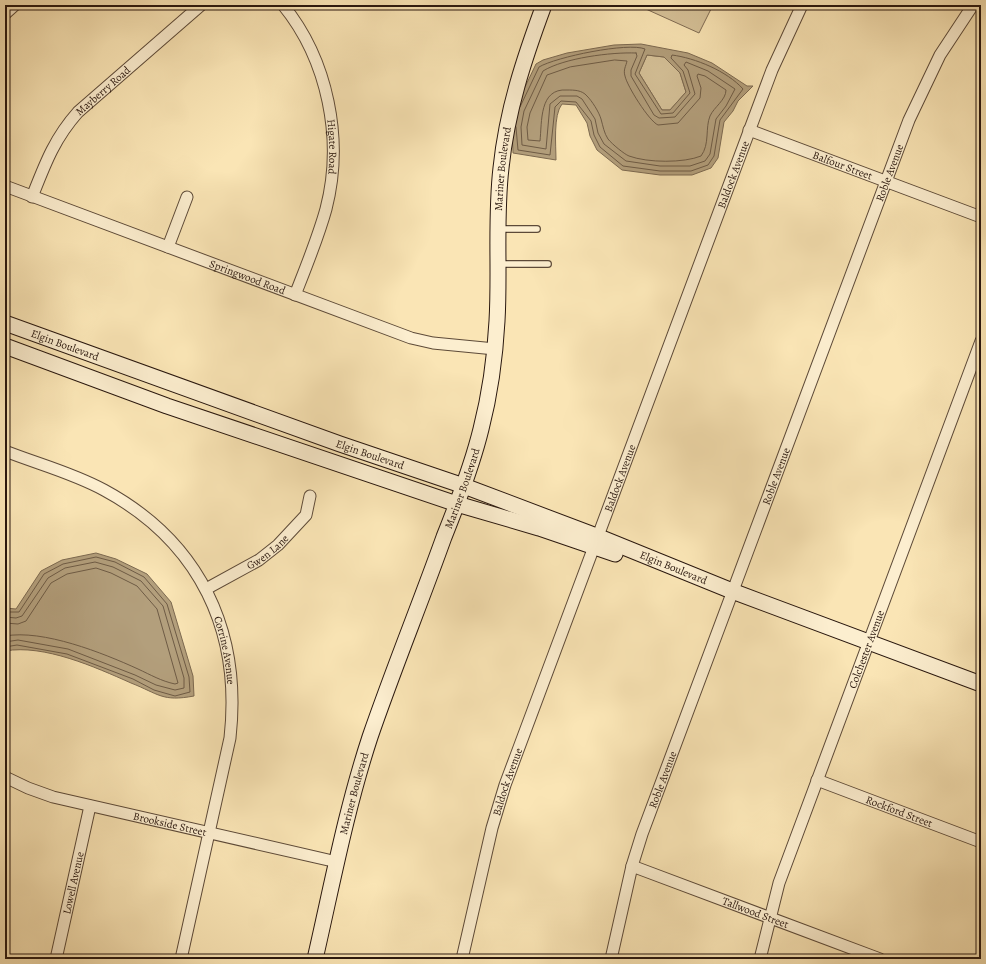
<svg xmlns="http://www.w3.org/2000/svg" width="986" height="964" font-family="Alegreya,serif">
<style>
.green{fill:#d6c299;stroke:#806c54}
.water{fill:#b39f7c;stroke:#7c6950;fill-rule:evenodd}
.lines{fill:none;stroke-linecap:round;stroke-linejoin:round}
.shore{stroke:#6e5b45;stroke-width:1}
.lane-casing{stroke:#5d4a38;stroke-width:8}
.street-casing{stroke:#5d4a38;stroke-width:13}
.secondary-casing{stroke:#29170e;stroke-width:17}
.lane{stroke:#fceecf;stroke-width:5.5}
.street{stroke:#fceecf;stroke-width:11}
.secondary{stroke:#fceecf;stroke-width:15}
.labels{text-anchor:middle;stroke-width:3.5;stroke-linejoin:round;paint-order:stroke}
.street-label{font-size:11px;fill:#29170e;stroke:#fceecf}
</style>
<rect width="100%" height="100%" fill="#fae5b5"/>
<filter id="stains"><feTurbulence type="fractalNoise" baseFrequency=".005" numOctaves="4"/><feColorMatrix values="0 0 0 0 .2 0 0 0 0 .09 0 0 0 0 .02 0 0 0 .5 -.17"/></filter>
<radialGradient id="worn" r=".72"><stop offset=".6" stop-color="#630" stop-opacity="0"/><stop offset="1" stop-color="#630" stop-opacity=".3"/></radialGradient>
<path class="green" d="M637,5H713L699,33Z
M647,55L664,57L680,73L686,92L670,110H662L639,73Z"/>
<path class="water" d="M641,44L688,53L712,63L747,86H753L738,101L733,111L724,122L718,158L711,168L692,175H660L622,170L597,150L590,136L587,123L576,105L562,104C553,115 556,146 556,160L513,153L512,126L515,108L536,64L543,60L567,53L614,45ZM647,55L664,57L680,73L686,92L670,110H662L639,73Z
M96,553L116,559L147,574L171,602L193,676L194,696C162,702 159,694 131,683C95,667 44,644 5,651V608L16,609L41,571L62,560Z"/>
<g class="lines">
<path class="shore" d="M636,53L637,56L631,70V76L654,115L659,118L675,117L695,94L688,70L684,65L686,62L708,71L735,89L726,106L716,119L710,154L705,161L690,166H660L626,161L604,144L598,133L595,119L582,99L577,96H560L550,104L546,149L522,145L521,127L524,111L543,71C564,58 611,52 636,53Z
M615,60L627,61C626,66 623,70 625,76C627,86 649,121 658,125L678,123L700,98L701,88L697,76L698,74L705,76L726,90C726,100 714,107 710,116C705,128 710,144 701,156C684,163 648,163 629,156C624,154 612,144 608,139C604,133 603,126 601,119C599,112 592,101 587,96C582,90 574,90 567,90C539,88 542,122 540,141L528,140L527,127L530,113L547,75L570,67Z
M516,127L518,150L550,155L555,107L561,101L576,102L591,121L594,135L600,147L623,166L660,171H691L708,165L714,156L720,120L743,89C727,71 695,58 672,55L671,58L683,71L690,93L673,113L661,114L635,74L645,49C628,42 556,57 539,67L520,107
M5,612H19L44,574L63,564L96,557L115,562L144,577L167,604L189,677L190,692L175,696L154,690L133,679L67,654L17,645L5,647
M5,617L16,618L22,616L48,578L65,568L95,562L113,567L141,581L163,606L184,678V688L175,690L156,685L135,675L68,649L18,640L5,642
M5,623L18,624L26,621L51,583L67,574L96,568L111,573L137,586L157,609L178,683L175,684C161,681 151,675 138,669C103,653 43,629 5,636"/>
<defs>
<path id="lane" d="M500,229H537
M499,264H548"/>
<g id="street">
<path id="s1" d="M283,5C328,60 344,140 326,209C318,238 306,267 295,295"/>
<path d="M5,14L15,5"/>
<path id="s2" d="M749,130L981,217"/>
<path id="s3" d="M5,186L411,338L433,343L495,349"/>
<path id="s4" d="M32,197C45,164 54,139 78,112L201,5"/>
<path d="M168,247L187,197"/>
<path id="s5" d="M5,451C38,464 73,473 104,490C200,542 242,631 230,738L181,959"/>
<path id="s6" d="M206,589L259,560L278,545L306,515L310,496"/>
<path id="s7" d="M5,777L28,788L53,797L337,862"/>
<path id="s8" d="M817,780L981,842"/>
<path id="s9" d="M632,866L880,959"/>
<path id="s10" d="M56,959L90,806"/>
<path id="s11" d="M462,959L492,828L505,785L772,70L802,5"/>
<path id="s12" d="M611,959L632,866L642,834L909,120L940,55L973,5"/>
<path id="s13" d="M760,959L779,883L981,341"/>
</g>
<g id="secondary">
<path id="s14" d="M5,323L340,444L464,486L599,537L732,591L981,684"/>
<path d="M5,346L167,406L457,504L539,528L615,554"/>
<path id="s15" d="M315,959C332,885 346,810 370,737C393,670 420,604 444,537C458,502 472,466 481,429C490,394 495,358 497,321C500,270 495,219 501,168C507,110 524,59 544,5"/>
</g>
</defs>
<use href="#lane" class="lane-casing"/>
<use href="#street" class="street-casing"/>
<use href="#secondary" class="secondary-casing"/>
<use href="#lane" class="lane"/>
<use href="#street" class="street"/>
<use href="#secondary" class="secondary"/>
</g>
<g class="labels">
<g class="street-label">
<text dy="4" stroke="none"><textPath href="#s4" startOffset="130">Mayberry Road</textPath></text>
<text dy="4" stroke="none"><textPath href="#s1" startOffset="153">Higate Road</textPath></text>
<text dy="4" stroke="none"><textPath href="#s2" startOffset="100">Balfour Street</textPath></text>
<text dy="4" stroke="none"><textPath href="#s15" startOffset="818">Mariner Boulevard</textPath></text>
<text dy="4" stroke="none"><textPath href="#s12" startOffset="835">Roble Avenue</textPath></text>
<text dy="4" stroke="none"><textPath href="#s11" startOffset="831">Baldock Avenue</textPath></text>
<text dy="4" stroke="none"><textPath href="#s3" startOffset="259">Springwood Road</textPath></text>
<text dy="4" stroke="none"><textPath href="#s14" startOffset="64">Elgin Boulevard</textPath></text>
<text dy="4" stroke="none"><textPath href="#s14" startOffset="388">Elgin Boulevard</textPath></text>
<text dy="4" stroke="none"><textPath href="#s12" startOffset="511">Roble Avenue</textPath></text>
<text dy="4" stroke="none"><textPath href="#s11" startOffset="507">Baldock Avenue</textPath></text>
<text dy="4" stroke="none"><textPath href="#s15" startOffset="494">Mariner Boulevard</textPath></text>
<text dy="4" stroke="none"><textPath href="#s6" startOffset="72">Gwen Lane</textPath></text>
<text dy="4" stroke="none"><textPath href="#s14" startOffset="712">Elgin Boulevard</textPath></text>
<text dy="4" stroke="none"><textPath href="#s13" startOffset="328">Colchester Avenue</textPath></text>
<text dy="4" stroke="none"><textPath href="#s5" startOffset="315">Corrine Avenue</textPath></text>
<text dy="4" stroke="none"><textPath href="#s12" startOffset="187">Roble Avenue</textPath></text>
<text dy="4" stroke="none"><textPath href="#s11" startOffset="183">Baldock Avenue</textPath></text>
<text dy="4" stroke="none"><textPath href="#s15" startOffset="170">Mariner Boulevard</textPath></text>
<text dy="4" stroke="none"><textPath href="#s8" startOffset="88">Rockford Street</textPath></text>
<text dy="4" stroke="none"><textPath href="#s7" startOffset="172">Brookside Street</textPath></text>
<text dy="4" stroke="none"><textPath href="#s10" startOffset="78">Lowell Avenue</textPath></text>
<text dy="4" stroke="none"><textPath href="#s9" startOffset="132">Tallwood Street</textPath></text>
</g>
</g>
<rect width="986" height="964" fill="none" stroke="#fae5b5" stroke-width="20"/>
<rect x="6" y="6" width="974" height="952" fill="none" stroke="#29170e" stroke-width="2"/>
<rect x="10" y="10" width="966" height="944" fill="none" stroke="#29170e"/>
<rect width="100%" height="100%" filter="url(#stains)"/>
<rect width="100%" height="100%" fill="url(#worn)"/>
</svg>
